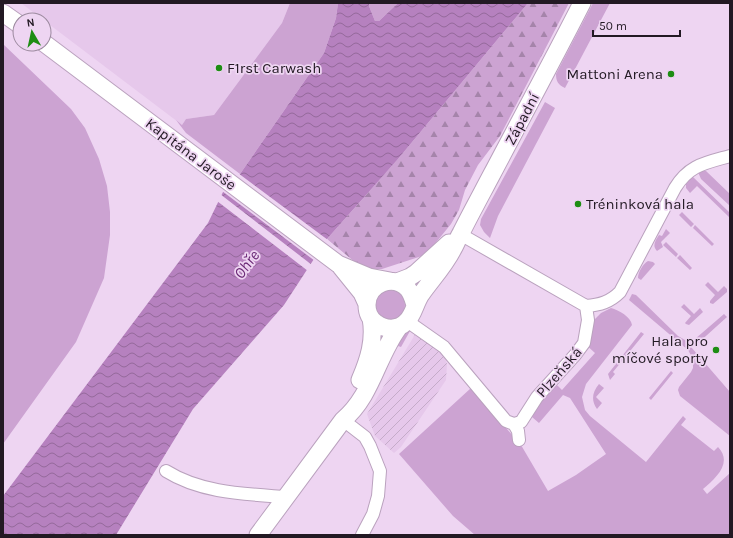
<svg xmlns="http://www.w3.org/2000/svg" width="733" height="538" font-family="Karla,sans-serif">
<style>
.built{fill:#e6c8eb}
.industrial{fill:url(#industrial-furrows)}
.grass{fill:#cca3d2}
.forest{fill:url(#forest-firs)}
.water{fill:url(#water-waves)}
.pier{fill:#eed5f2}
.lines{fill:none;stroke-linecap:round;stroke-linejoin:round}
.street-casing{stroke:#baa2be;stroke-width:14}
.secondary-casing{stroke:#baa2be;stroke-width:19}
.street{stroke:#fff;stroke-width:12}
.secondary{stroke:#fff;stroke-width:17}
.poi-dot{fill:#1d8d13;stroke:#eed5f2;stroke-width:1.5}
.labels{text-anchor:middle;stroke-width:3.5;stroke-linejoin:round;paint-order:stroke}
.poi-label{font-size:15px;fill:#221923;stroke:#eed5f2;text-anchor:start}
.street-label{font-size:15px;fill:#221923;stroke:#eed5f2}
.water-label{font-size:16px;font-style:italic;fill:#6b2a76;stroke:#eed5f2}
</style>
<defs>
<pattern id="industrial-furrows" width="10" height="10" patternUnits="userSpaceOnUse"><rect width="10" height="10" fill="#e6c8eb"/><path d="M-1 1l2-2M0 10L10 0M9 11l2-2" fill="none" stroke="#c5abc9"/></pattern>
<pattern id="forest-firs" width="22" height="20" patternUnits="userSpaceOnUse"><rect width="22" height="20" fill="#cca3d2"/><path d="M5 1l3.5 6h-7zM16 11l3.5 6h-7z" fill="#a584aa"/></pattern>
<pattern id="water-waves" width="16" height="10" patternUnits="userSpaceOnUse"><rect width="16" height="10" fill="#b681bf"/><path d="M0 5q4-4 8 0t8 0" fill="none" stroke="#94699b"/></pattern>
</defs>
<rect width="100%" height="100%" fill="#eed5f2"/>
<path class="built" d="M21,3H290L282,23L214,115L186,119L182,125Z"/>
<path class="industrial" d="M416,333L442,350L447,364L446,380L401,447L394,453L375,436L367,414Z"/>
<path class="grass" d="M290,3H338L336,18L324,53L240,174L186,133L176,120L182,125L186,119L214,115L282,23Z
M369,3H398L379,21H375L369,6Z
M593,3H610L565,88C558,85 556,81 556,74Z
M3,44L71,109L85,128L99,159L107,186L110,212V235L104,278L76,342L3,444Z
M545,102L555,108L498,216L490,238L484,232L480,225L481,219Z
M702,171H706L730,194V206L701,179L698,172Z
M692,176L730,213V218L697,186L690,193L686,188V184Z
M682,212L694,224L691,227L679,215Z
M695,225L714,244L712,246L693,228Z
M666,229L670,233L661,242L663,247L657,251C652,246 655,241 659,235L662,236Z
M666,242L678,254L676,257L663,245Z
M680,255L692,268L690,270L677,258Z
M648,261L653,262L655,264L641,280L638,278C638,272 643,264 648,261Z
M708,282L718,292L724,286L727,289V292L713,304L710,303V301L715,295L705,285Z
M375 305a15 15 0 1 1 30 0a15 15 0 1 1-30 0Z
M632,294L636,295L678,336L685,340L730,392V436L680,396L678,390L679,387L691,372L693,368V359L688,350L629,300Z
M684,304L694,314L700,308L703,312L689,325L686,324L685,323L691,316L681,307Z
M611,308C619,310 631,317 632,325L586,384L582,397L585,410L590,416L646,462L683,416L686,419L681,425L714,451L718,447C733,463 716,478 703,489L707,494L730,473V535H475L453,516L399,454L471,388L521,445L548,491L576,475L606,454L570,398L563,395L539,423L532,417V412L555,383L562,390L595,353L584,343L588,320L595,319L601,313Z
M724,314L727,317L696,345L694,342L695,339Z
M409,329L410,331L401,347L392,344Z
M641,332L644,334L613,372L615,374L610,380L608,374Z
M671,371L673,373L651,400L649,398Z
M599,384L604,388L596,397L602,403L597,409C591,401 592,392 599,384Z"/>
<path class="forest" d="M528,3H569L500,136L478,165L465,190L459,210L451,224L429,251L425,255L382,269H371L356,263L327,239L398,159Z"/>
<path class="water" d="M338,3H369V6L375,21H379L398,3H528L398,159L327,239L284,305L193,409L116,535H3V496L208,223L223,192L240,174L324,53L336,18Z"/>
<path class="pier" d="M238,173L328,240L315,261L222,191Z
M220,194L312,265L308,271L217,201Z"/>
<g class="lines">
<defs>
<path id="street" d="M460,234L586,306
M586,306C600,305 610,302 620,292L675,188C689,165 705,163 730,156
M407,321L444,347L506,421L514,424L521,422L537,397L575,355L584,343L588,320L586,306
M343,420L365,437L370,446L380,471L378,496L373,514L362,535
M514,424L518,431L519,440
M166,471C201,493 245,494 285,497"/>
<path id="secondary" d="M3,13L20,25
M44,43L338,264L369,277L390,281
M341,267L362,293L367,304
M397,282L410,277L416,273L449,243
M415,305C413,299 412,294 408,289C393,273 367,284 367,305C367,312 370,319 376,323C385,330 398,330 406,322C414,315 415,302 422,293C432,279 445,265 453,249C456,244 458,238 461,233C471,213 482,193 492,174C522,117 553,60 582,3
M360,380C369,359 375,340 371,318
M258,535L343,420C372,396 377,356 399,327"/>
</defs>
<use href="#street" class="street-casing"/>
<use href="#secondary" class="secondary-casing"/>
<use href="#street" class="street"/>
<use href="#secondary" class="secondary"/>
</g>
<g class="poi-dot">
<circle cx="219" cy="68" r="4"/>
<circle cx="671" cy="74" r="4"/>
<circle cx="578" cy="204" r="4"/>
<circle cx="716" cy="350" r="4"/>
</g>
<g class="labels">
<g class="poi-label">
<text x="227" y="73">F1rst Carwash</text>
<text x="663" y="79" text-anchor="end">Mattoni Arena</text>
<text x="586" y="209">Tréninková hala</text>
<text x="708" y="346" text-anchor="end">Hala pro<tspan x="708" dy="17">míčové sporty</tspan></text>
</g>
<g class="street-label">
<text transform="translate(522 119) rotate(-62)" y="5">Západní</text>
<text transform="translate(191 154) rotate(37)" y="5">Kapitána Jaroše</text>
<text transform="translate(559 372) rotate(-49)" y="5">Plzeňská</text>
</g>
<g class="water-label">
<text transform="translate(246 264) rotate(-53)" y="6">Ohře</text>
</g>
</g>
<rect width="733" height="538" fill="none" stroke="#221923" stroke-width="8"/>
<g transform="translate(32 32) rotate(351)"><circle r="19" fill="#eed5f2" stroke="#9c8a9f"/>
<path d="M0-3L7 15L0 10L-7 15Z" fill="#1d8d13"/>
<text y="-6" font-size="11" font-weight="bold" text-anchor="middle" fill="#221923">N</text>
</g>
<path d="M593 30v6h87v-6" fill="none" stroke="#221923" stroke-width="2"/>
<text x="599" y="30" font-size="12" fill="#221923" stroke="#eed5f2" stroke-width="3" paint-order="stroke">50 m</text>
</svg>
